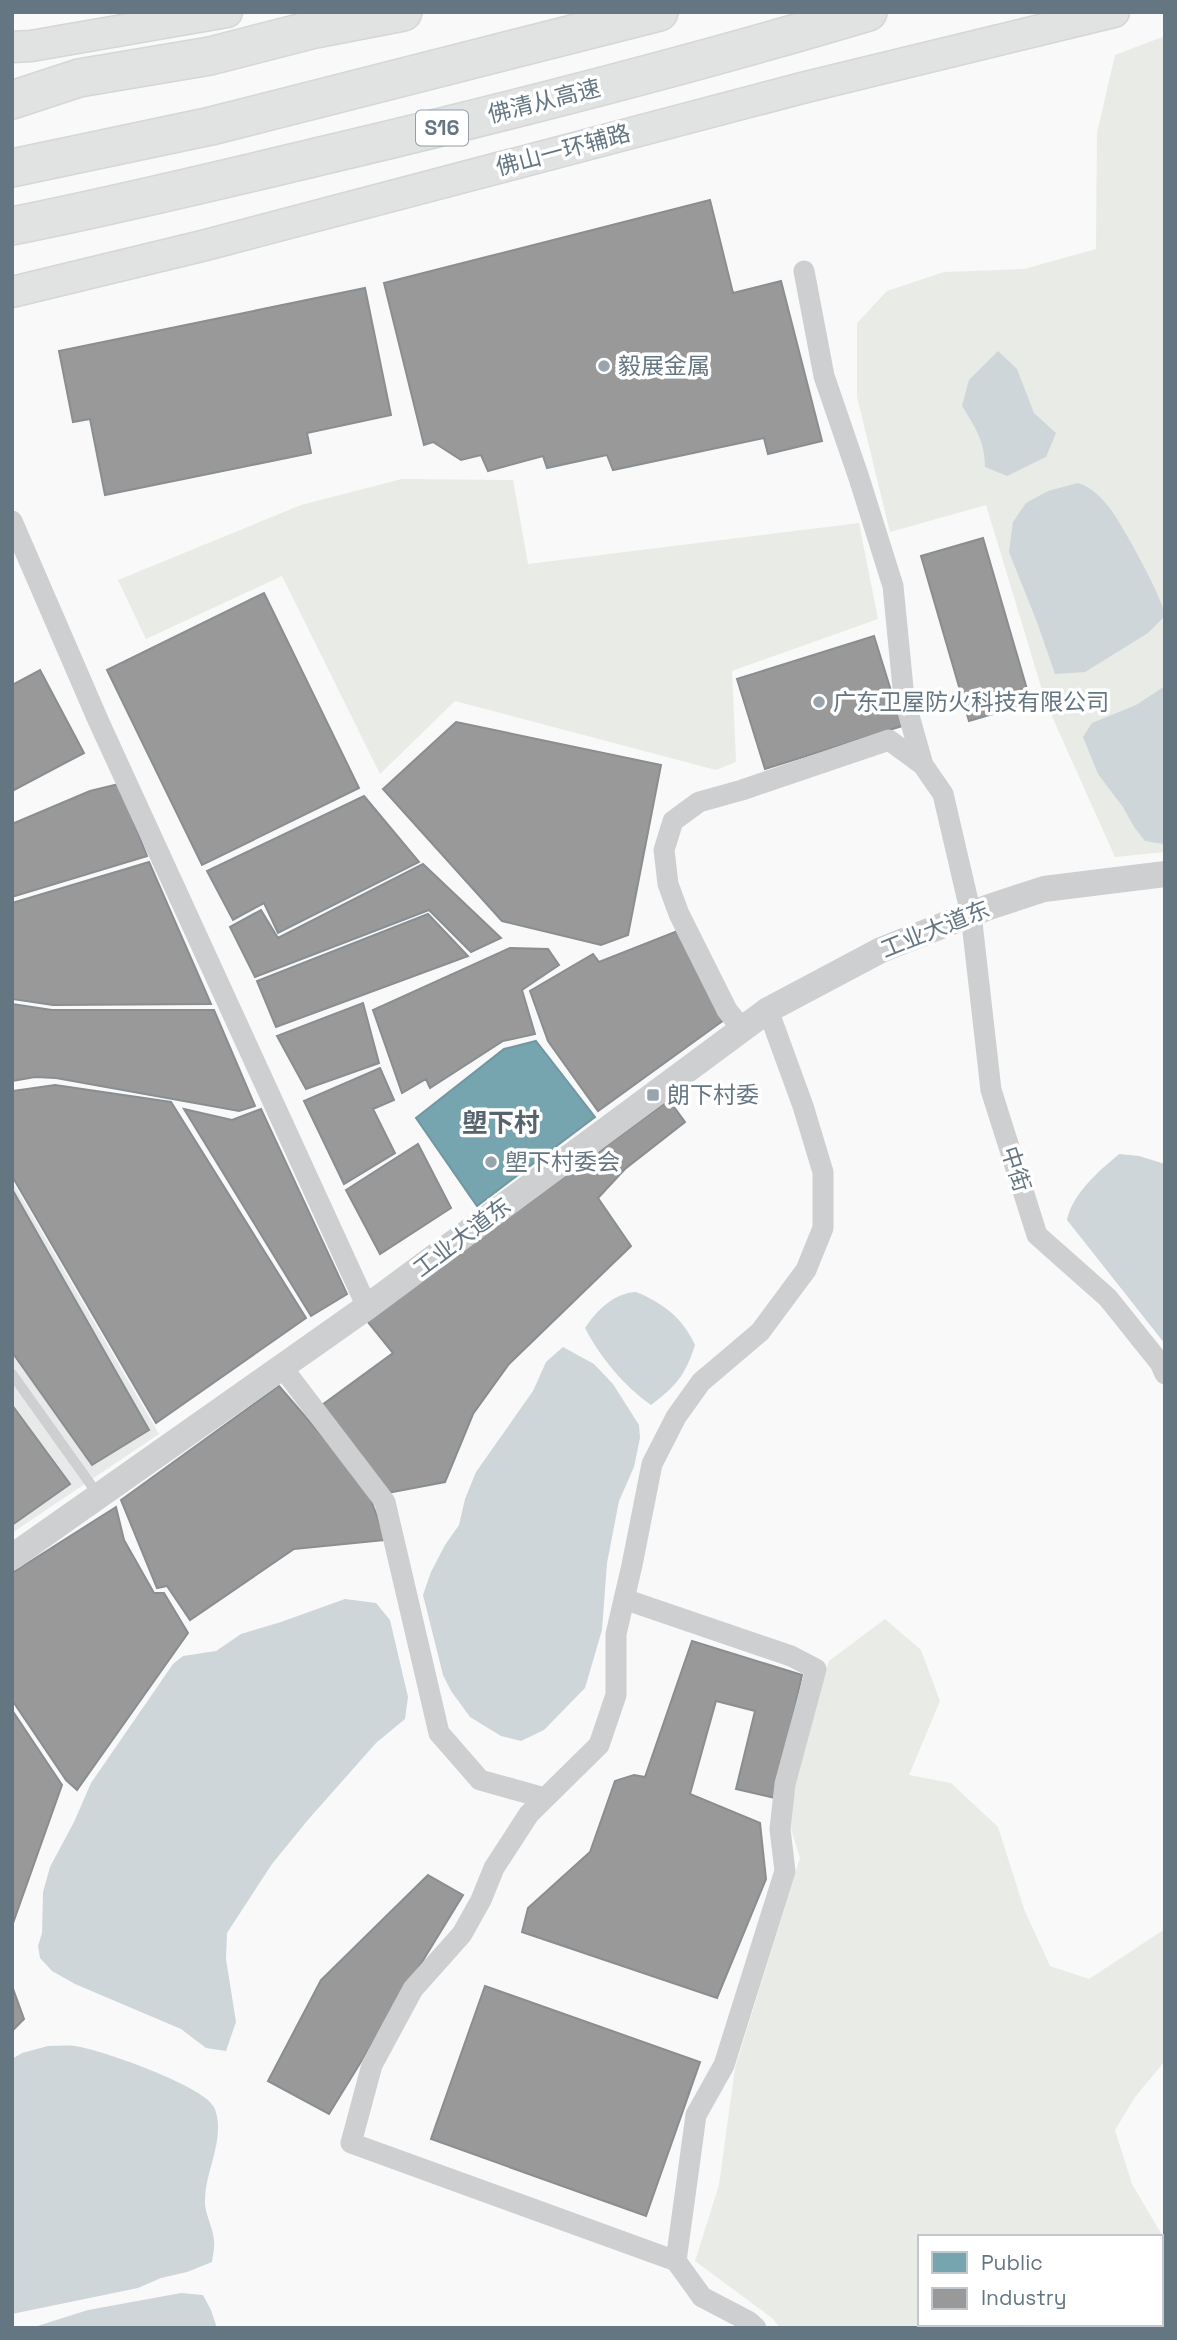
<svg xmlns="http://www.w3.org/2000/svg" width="1177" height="2340" font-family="'Space Grotesk','Noto Sans SC',sans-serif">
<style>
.built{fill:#e8e9e9}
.green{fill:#e8ebe6;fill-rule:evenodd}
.water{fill:#ced6d9}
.public{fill:#76a5af;stroke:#7197a2;stroke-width:2}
.industry{fill:#999;stroke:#898e92;stroke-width:2}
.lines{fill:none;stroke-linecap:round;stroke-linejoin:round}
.secondary-casing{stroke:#d5d6d7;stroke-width:33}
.motorway-casing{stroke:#d5d6d6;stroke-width:40}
.service{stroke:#cecfd0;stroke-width:10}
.minor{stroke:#cecfd0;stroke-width:21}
.tertiary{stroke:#cecfd0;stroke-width:26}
.secondary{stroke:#e1e2e2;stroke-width:30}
.motorway{stroke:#e1e2e2;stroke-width:37}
.poi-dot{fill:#99a4ac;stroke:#fff;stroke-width:2.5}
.labels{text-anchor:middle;stroke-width:7;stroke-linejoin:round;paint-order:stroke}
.shield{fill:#fff;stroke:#939fa8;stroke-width:2}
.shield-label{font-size:21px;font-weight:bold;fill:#657683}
.street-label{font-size:23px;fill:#657683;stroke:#fff}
.poi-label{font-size:23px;fill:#657683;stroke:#fff;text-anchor:start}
.quarter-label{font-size:26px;font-weight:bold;fill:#57646e;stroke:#fff}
</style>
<rect width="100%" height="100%" fill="#f9f9f9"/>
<path class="built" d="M12,1181L159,1434L12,1533Z"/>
<path class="green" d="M1165,36V852L1115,857L1046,703L986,505L890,532L857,397V323L887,291L944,272L1024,269L1096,249L1097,133L1115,55Z
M402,479L513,480L528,564L859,523L878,619L732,671L736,762L716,770L455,701L380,774L282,576L146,639L118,580L301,505Z
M885,1619L921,1650L940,1701L909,1775L951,1783L998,1827L1024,1909L1050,1966L1089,1979L1165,1929V2061L1135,2097L1115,2130L1132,2184L1165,2240V2328H780L772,2318L695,2261L719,2185L735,2068L800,1858L791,1829L793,1770L829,1661ZM920,2237H1161V2324H920Z"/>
<path class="water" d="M998,351L1017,369L1034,413L1056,433L1046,457L1007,476L985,467C985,441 975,427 962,406L969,380Z
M1078,483C1093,488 1102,498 1111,510C1122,524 1165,602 1165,616L1148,633L1085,672L1055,674L1037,622L1009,552L1013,522L1026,503L1048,491Z
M1165,686V844H1163L1145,841L1134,827L1123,807L1098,774L1083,737L1092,723L1136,705Z
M1119,1154L1139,1156L1165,1164V1344L1067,1220C1073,1193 1098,1172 1119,1154Z
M636,1292C663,1303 683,1318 695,1345C685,1376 676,1386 651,1405C624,1386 600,1357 585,1328C597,1310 614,1293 636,1292Z
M563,1347L594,1364L613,1384L639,1425L640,1438L634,1467L619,1501L607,1563L602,1630L585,1688L544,1730L521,1741L501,1736L470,1717L451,1691L443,1675L423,1595L431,1572L445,1545L459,1525L465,1499L476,1472L533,1391L546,1362Z
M345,1599L376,1603L390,1620L408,1697L405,1719L376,1743L307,1821L272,1864L227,1933L226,1959L236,2022L226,2051L206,2048L181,2029L75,1984L52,1971L40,1958L38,1946L42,1933L43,1892L50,1867L74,1822L91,1783L173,1664L183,1656L216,1651L241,1634L281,1622Z
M48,2046C57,2046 66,2045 75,2046C99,2049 208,2087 215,2109C226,2141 204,2171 205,2204C206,2216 213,2228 214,2240C215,2247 213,2255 212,2262L187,2272L161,2278L138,2288L12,2314V2059L22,2053Z
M181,2293L203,2295L211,2310L217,2328H31L88,2310Z"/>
<path class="public" d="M536,1041L595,1117L477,1206L416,1118L504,1049Z"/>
<path class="industry" d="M710,200L733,293L781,281L822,441L768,454L764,438L613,470L607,455L547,468L543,456L488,471L481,455L461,460L433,442L424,445L384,283Z
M365,288L391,415L307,433L311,453L105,495L90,419L73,422L59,351Z
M983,538L1031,703L969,721L921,556Z
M264,593L359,788L202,865L107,670Z
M874,636L902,726L765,769L737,679Z
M40,670L84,753L12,791V685Z
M456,722L661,765L628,935L601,945L502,921L383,789Z
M119,784L147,856L12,897V824L90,791Z
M364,796L419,862L278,933L264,903L233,920L207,871Z
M149,862L211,1004L53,1005L12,999V903Z
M423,864L501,938L471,952L429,910L255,977L230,927L261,910L278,938Z
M428,914L468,956L276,1027L257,981Z
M680,930L724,1020L598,1111L548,1041L530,991L593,954L599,962Z
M510,948L548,949L559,965L522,990L535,1034L503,1041L430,1088L426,1079L402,1093L373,1010Z
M363,1003L379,1063L306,1089L277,1036Z
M12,1004L52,1010H214L255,1106L239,1111L56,1078L35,1077L12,1081Z
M380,1068L394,1100L373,1109L395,1153L344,1184L304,1101Z
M55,1085L171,1102L306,1318L156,1423L12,1176V1091Z
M669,1100L685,1122L625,1169L598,1198L631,1246L509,1364L473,1414L445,1482L388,1493L322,1405L393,1353L367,1321Z
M184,1109L232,1120L261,1109L347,1294L311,1316Z
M418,1144L451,1208L380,1254L346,1190Z
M12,1189L149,1430L92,1465L12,1352Z
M279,1386L366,1487L386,1540L294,1549L190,1620L167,1586L157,1588L121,1500Z
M12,1405L70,1484L12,1525Z
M116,1507L124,1540L154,1593H164L188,1633L77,1790L66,1780L12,1700V1573Z
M692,1641L802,1675L775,1798L736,1789L755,1711L716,1701L690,1794L760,1823L766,1879L717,1998L522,1932L528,1908L590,1852L615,1781L634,1775L645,1777Z
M12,1710L62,1785L12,1926Z
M428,1875L463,1895L329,2114L268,2081L321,1980Z
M12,1986L24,2019L12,2031Z
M485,1986L700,2062L646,2216L431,2139Z"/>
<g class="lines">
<defs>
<path id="secondary" d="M12,47L31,46L227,12
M12,292L202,246L806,87L1114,12"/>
<path id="motorway" d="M12,100L79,78L210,56L315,29L403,12
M12,168L211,126L659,12
M12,226C123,204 232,177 342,151C518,109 694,64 868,12"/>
</defs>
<use href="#secondary" class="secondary-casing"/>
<use href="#motorway" class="motorway-casing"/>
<path class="service" d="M12,1374L99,1496"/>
<path class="minor" d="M804,271L824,376L859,478L893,586L904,698L923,765
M12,521L98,720L367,1307
M742,1029L727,1010L679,914L668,884L664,850L673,821L699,802L742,790L889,740L923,765L943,794L971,914L991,1090L1037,1235L1108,1298L1160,1363L1165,1374
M282,1367L385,1502L439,1733L480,1780L545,1798
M624,1599L791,1656L816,1669L785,1784L780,1829L785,1871L724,2065L696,2115L676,2261L702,2297L748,2321L756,2328
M676,2261L351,2143L372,2065L413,1989L462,1934L481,1900L494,1868L529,1814L599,1745L616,1695V1634L632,1565L652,1464L676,1417L701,1382L760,1332L806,1270L823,1228V1172L803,1106L768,1010"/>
<path class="tertiary" d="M12,1557L367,1307L768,1010L881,950L989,907L1044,889L1165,874"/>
<use href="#secondary" class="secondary"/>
<use href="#motorway" class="motorway"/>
</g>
<g class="poi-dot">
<circle cx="604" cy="366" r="7"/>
<circle cx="819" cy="702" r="7"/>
<rect x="646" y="1088" width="14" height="14" rx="3.5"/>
<circle cx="491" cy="1162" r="7"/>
</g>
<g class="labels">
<rect class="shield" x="416" y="110.5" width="52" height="35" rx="5"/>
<g class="shield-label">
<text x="442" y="135">S16</text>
</g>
<g class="street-label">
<text transform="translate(544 101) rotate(-14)" y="8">佛清从高速</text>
<text transform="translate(563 150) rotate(-15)" y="8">佛山一环辅路</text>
<text transform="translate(935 929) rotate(-22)" y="8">工业大道东</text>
<text transform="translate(1016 1169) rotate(72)" y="8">中街</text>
<text transform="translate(462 1237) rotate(-37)" y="8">工业大道东</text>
</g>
<g class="poi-label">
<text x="618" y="374">毅展金属</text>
<text x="833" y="710">广东卫屋防火科技有限公司</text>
<text x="667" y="1103">朗下村委</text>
<text x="505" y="1170">塱下村委会</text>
</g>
<g class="quarter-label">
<text x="501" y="1132">塱下村</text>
</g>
</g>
<rect width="1177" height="2340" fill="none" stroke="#657683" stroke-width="28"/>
<rect x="918" y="2235" width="245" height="91" fill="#ffffff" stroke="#c1c8cd" stroke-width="2"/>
<rect x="932" y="2252" width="35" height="21" fill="#76a5af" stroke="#c1c8cd" stroke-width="2"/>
<text x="981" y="2270" font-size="21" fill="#657683">Public</text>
<rect x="932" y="2288" width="35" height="21" fill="#999999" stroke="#c1c8cd" stroke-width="2"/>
<text x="981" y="2305" font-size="21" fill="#657683">Industry</text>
</svg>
